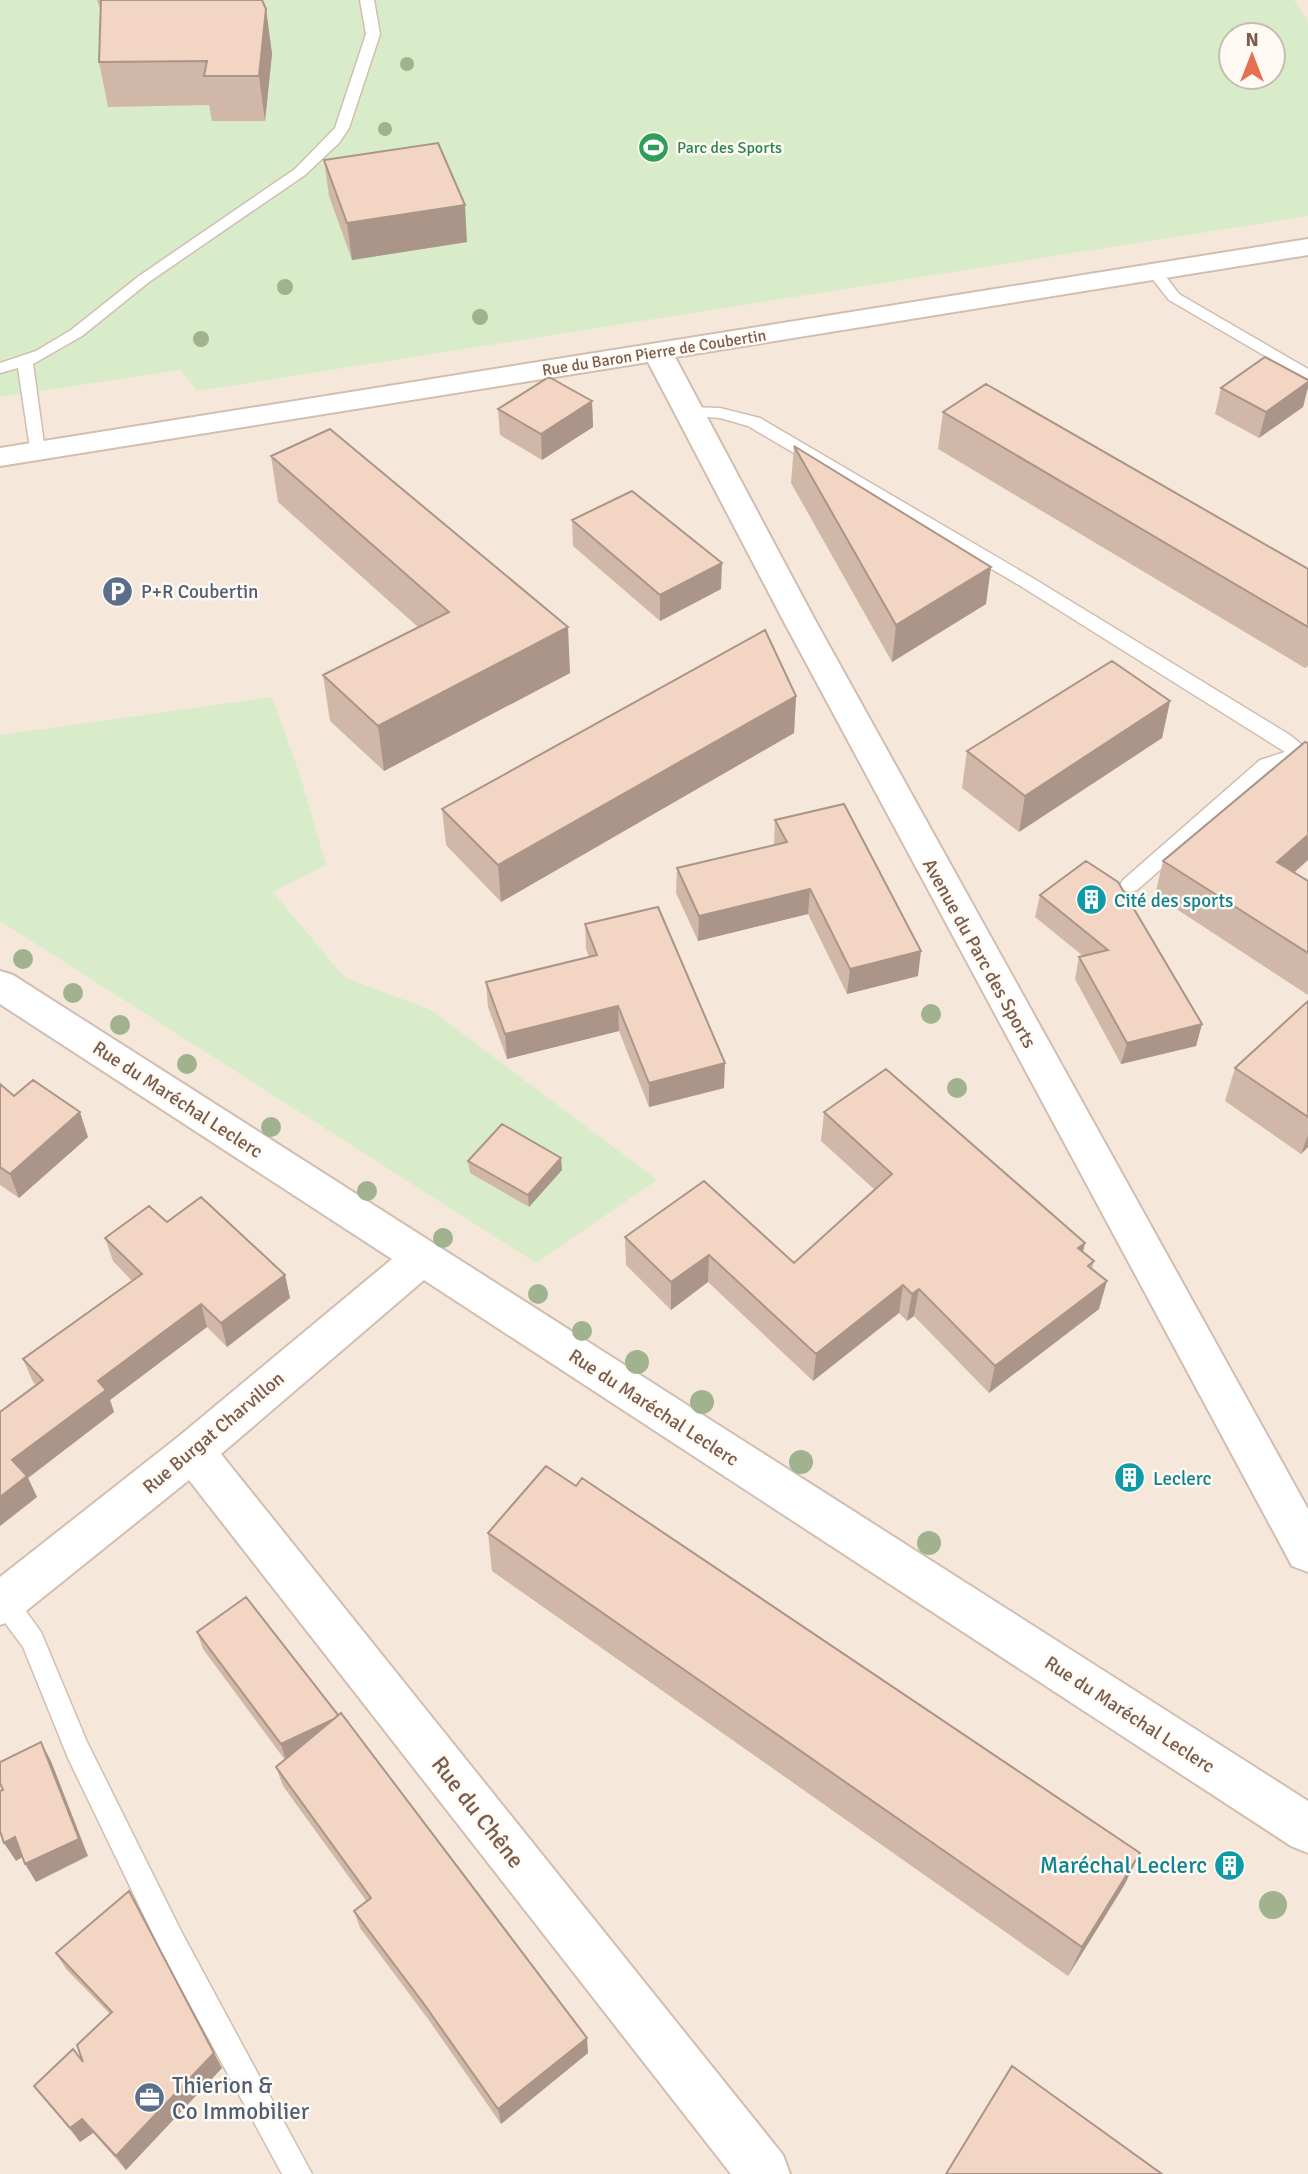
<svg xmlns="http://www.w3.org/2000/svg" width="1308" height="2174" font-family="Signika,sans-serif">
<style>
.residential{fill:#f5e8da;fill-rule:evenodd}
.green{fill:#d8ecc9;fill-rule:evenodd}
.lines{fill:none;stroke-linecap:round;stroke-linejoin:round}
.service-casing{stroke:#d1beb0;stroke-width:3}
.minor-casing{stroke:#d1beb0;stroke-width:4}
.service{fill:#fff;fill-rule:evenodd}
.minor{fill:#fff;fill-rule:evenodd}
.tree{fill:#a0b28e}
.wall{fill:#d1b7a8}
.shaded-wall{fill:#aa9588}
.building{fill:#f3d5c3;stroke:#aa9588;stroke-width:2}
.labels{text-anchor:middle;stroke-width:5;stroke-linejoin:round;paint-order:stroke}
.far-leisure-label{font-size:16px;fill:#27864d;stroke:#fffaf3;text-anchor:start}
.far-street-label{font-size:16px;fill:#7a5c4d;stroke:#fffaf3}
.service-label{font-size:19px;fill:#4e5e75;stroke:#fffaf3;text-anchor:start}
.culture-label{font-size:19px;fill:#0d838f;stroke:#fffaf3;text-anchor:start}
.street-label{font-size:19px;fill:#7a5c4d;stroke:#fffaf3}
.near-street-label{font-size:23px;fill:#7a5c4d;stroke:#fffaf3}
.near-culture-label{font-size:23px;fill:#0d838f;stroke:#fffaf3;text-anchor:end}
.near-service-label{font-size:23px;fill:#4e5e75;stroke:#fffaf3;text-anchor:start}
</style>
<rect width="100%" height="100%" fill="#fdf6ec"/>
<path class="residential" d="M0,0H1308V2174H0ZM1231,35H1273V77H1231Z"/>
<path class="green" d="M0,0H1294L1308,21V216L197,391L181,370L0,397ZM1231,35H1273V77H1231Z
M272,697L300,775L326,865L273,892L344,977L431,1010L657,1180L536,1263L0,921V735Z"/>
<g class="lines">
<defs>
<path id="service" d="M360,0H374L380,34L349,128L339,143L305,175L149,282L82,336L33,364L45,451L43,455H31L18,368L0,373V363L36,351L71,330L139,276L295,169L335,128L366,34Z
M1155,267L1160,269L1179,294L1308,369V381L1169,300L1147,272Z
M688,407L720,408L760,418L1031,577L1290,735L1308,750V768L1290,764L1274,770L1137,890L1130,892L1123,890L1120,885L1123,880L1260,760L1285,752L1019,585L748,426L720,418L682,415L680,412L682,409Z
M4,1590L13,1593L41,1632L87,1742L182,1933L312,2174H282L162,1953L68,1758L23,1647L0,1616V1591Z"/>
<path id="minor" d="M1308,239V255L675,357L815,620L1308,1509V1572L1292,1566L783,620L648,362L0,466V448Z
M0,971L13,975L1308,1801V1853L1291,1846L424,1280L221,1454L783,2155L790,2174H731L189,1480L16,1619L0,1625V1577L178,1437L392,1259L0,1004Z"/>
</defs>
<use href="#service" class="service-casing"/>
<use href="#minor" class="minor-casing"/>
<use href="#service" class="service"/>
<use href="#minor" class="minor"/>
</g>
<g class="tree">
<circle cx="407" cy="64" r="7"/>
<circle cx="385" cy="129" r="7"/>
<circle cx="285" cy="287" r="8"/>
<circle cx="480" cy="317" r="8"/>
<circle cx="201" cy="339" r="8"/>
<circle cx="23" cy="959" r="10"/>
<circle cx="73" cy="993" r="10"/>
<circle cx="931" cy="1014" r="10"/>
<circle cx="120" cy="1025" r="10"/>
<circle cx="187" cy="1064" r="10"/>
<circle cx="957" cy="1088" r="10"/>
<circle cx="271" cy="1127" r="10"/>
<circle cx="367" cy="1191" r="10"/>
<circle cx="443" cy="1238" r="10"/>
<circle cx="538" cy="1294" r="10"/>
<circle cx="582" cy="1331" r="10"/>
<circle cx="637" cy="1362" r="12"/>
<circle cx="702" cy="1402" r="12"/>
<circle cx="801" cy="1462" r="12"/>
<circle cx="929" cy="1543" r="12"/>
<circle cx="1273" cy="1905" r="14"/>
</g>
<path class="wall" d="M97,0H262L266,9L272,54L265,121H212L209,105L108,107L99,62L100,8Z
M324,160L467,242L352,260L329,196Z
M1308,380V387L1303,407L1259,438L1215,414L1221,388Z
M592,401L593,427L542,460L500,435L498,409Z
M943,412L1308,569V666L1305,668L938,449Z
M794,446L986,604L892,662L791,483Z
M271,456L570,673L384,771L330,721L323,675L418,627L278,502Z
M572,520L721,589L660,621L573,546Z
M796,696L794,733L501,902L446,845L442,809Z
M1170,701L1162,738L1019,832L962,788L967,751Z
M775,820L918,976L847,994L808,914L698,941L676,893L677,868L774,845Z
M1308,860L1294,872L1308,881V995L1155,895L1163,861Z
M1040,895L1202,1024L1196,1046L1121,1064L1075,979L1079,957L1083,956L1035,917Z
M585,924L724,1088L649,1107L619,1031L507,1059L488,1007L486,982L589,957L586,949Z
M1308,1001V1147L1301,1154L1225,1101L1235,1068Z
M0,1084L14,1096L88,1137L19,1198L0,1185Z
M824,1112L1085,1243L1083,1252L1094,1261L1092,1269L1099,1309L989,1393L914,1316L907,1321L899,1313L813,1381L708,1282L671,1310L626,1265L625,1237L794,1263L875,1190L821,1141Z
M468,1161L562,1170L529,1207L470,1173Z
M167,1222L285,1275L290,1298L227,1347L207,1327L110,1400L114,1412L28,1478L37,1497L0,1526V1412L36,1385L33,1382L23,1359L132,1281L113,1261L105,1238Z
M488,1533L1125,1884L1068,1976L492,1571Z
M197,1632L588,2053L501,2124L428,2019L360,1928L354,1911L367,1902L283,1786L276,1767L285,1760L203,1649Z
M129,1891L222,2068L126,2170L93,2133L80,2142L34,2086L83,2062L110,2014L66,1969L56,1953Z"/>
<path class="shaded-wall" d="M266,9L272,54L265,121L259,76Z
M465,205L467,242L352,260L347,223Z
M1308,382V387L1303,407L1259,438L1266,412Z
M592,401L593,427L542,460L541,434Z
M722,563L721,589L660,621V595Z
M991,567L986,604L892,662L896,625Z
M568,627L570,673L384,771L378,726Z
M796,696L794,733L501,902L498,865Z
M1170,701L1162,738L1019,832L1025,796Z
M1308,835V860L1267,897L1277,862Z
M810,889L808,914L698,941L699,916Z
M921,951L918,976L847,994L850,969Z
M618,1006L619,1031L507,1059L505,1034Z
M1202,1024L1196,1046L1121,1064L1127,1043Z
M725,1063L724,1088L649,1107V1083Z
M80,1112L88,1137L19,1198L10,1174Z
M1308,1135V1147L1301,1154Z
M561,1158L562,1170L529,1207L528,1195Z
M1085,1243L1078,1270V1248Z
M709,1255L708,1282L671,1310V1282Z
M285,1275L290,1298L227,1347L221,1323Z
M1107,1281L1099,1309L989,1393L995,1366Z
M903,1285L899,1313L813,1381L816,1354Z
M919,1289L914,1316L907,1321L912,1294Z
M201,1304L207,1327L110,1400L114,1412L28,1478L37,1497L0,1526V1497L12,1460L98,1381Z
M339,1716L286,1761L281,1744Z
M41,1742L51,1761L88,1856L36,1882L25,1864Z
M15,1837L26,1855L16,1861L4,1843Z
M1140,1853L1125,1884L1068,1976L1082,1947Z
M587,2038L588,2053L501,2124L498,2109Z
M214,2053L222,2068L126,2170L116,2156Z
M82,2119L93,2133L80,2142L70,2128Z"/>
<path class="building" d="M101,0H262L266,9L259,76H204L207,61L99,62Z
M438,143L465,205L347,223L324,160Z
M1265,357L1308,380V382L1266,412L1221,388Z
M549,377L592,401L541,434L498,409Z
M986,384L1308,569V627L943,412Z
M330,429L568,627L378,726L323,675L449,612L271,456Z
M794,446L991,567L896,625Z
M632,491L722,563L660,595L572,520Z
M765,630L796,696L498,865L442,809Z
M1112,661L1170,701L1025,796L967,751Z
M1305,742L1308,743V835L1277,862L1308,881V953L1163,861Z
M844,804L921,951L850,969L810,889L699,916L677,868L787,842L775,820Z
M1086,861L1118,882L1202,1024L1127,1043L1079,957L1108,950L1040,895Z
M658,907L725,1063L649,1083L618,1006L505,1034L486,982L597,955L585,924Z
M1308,1001V1117L1235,1068Z
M886,1069L1085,1243L1078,1248L1094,1261L1088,1266L1107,1281L995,1366L919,1289L912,1294L903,1285L816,1354L709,1255L671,1282L625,1237L704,1181L794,1263L892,1174L824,1112Z
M33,1080L80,1112L10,1174L0,1167V1084L14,1096Z
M502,1124L561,1158L528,1195L468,1161Z
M201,1197L285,1275L221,1323L201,1304L98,1381L106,1390L12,1460L27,1476L0,1497V1412L43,1380L23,1359L142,1274L105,1238L149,1206L167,1222Z
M546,1466L576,1486L582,1478L1140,1853L1082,1947L488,1533Z
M246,1597L338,1715L334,1719L281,1744L197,1632Z
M341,1713L587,2038L498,2109L424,2004L354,1911L371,1898L276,1767Z
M41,1742L79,1839L25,1864L15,1837L4,1843L0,1831V1791L3,1790L0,1783V1762Z
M129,1891L214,2053L116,2156L82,2119L70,2128L34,2086L73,2049L83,2062L77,2045L112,2012L56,1953Z
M1012,2066L1162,2174H946Z"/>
<defs>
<symbol id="stadium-disc" viewBox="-11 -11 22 22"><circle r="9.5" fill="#2e9e5b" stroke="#fffaf3"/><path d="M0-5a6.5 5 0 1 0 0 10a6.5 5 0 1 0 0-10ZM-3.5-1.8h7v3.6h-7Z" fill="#fff"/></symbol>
<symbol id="parking-disc" viewBox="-11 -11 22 22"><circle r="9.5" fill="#5c6f8a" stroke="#fffaf3"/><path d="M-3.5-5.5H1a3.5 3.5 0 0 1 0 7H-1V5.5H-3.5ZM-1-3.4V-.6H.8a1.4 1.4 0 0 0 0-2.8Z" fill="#fff"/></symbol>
<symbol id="building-disc" viewBox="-11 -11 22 22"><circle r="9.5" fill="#0f9aa8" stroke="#fffaf3"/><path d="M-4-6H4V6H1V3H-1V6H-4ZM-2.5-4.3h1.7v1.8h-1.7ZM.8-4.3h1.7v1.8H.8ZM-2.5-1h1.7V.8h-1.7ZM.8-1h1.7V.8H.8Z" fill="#fff"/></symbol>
<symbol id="office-disc" viewBox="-11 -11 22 22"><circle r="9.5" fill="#5c6f8a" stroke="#fffaf3"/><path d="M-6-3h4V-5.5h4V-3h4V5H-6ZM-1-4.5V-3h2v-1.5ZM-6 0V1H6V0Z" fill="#fff"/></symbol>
</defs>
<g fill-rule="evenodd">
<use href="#stadium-disc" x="636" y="130" width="35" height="35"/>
<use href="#parking-disc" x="100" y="574" width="35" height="35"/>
<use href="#building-disc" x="1074" y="882" width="35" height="35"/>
<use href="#building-disc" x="1112" y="1460" width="35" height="35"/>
<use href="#building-disc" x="1212" y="1848" width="35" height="35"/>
<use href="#office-disc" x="132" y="2080" width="35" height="35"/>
</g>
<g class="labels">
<g class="far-leisure-label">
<text x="677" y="153">Parc des Sports</text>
</g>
<g class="far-street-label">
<text transform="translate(654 352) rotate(-9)" y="6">Rue du Baron Pierre de Coubertin</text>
</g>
<g class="service-label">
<text x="141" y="598">P+R Coubertin</text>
</g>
<g class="culture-label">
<text x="1114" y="907">Cité des sports</text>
<text x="1153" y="1485">Leclerc</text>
</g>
<g class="street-label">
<text transform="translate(980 953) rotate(61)" y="7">Avenue du Parc des Sports</text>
<text transform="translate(178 1099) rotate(33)" y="7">Rue du Maréchal Leclerc</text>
<text transform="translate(654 1407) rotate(33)" y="7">Rue du Maréchal Leclerc</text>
<text transform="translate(213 1432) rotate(-40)" y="7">Rue Burgat Charvillon</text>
<text transform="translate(1130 1714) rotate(33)" y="7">Rue du Maréchal Leclerc</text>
</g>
<g class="near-street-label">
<text transform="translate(478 1812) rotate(52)" y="8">Rue du Chêne</text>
</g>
<g class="near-culture-label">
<text x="1207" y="1873">Maréchal Leclerc</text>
</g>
<g class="near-service-label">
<text x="172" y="2093">Thierion &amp;<tspan x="172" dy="26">Co Immobilier</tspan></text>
</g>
</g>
<g transform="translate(1252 56)"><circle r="33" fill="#fffaf3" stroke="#cabbb1" stroke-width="2"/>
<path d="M0-5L12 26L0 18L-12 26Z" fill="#e76f51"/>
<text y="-10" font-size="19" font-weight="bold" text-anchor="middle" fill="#7a5c4d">N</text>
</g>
</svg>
